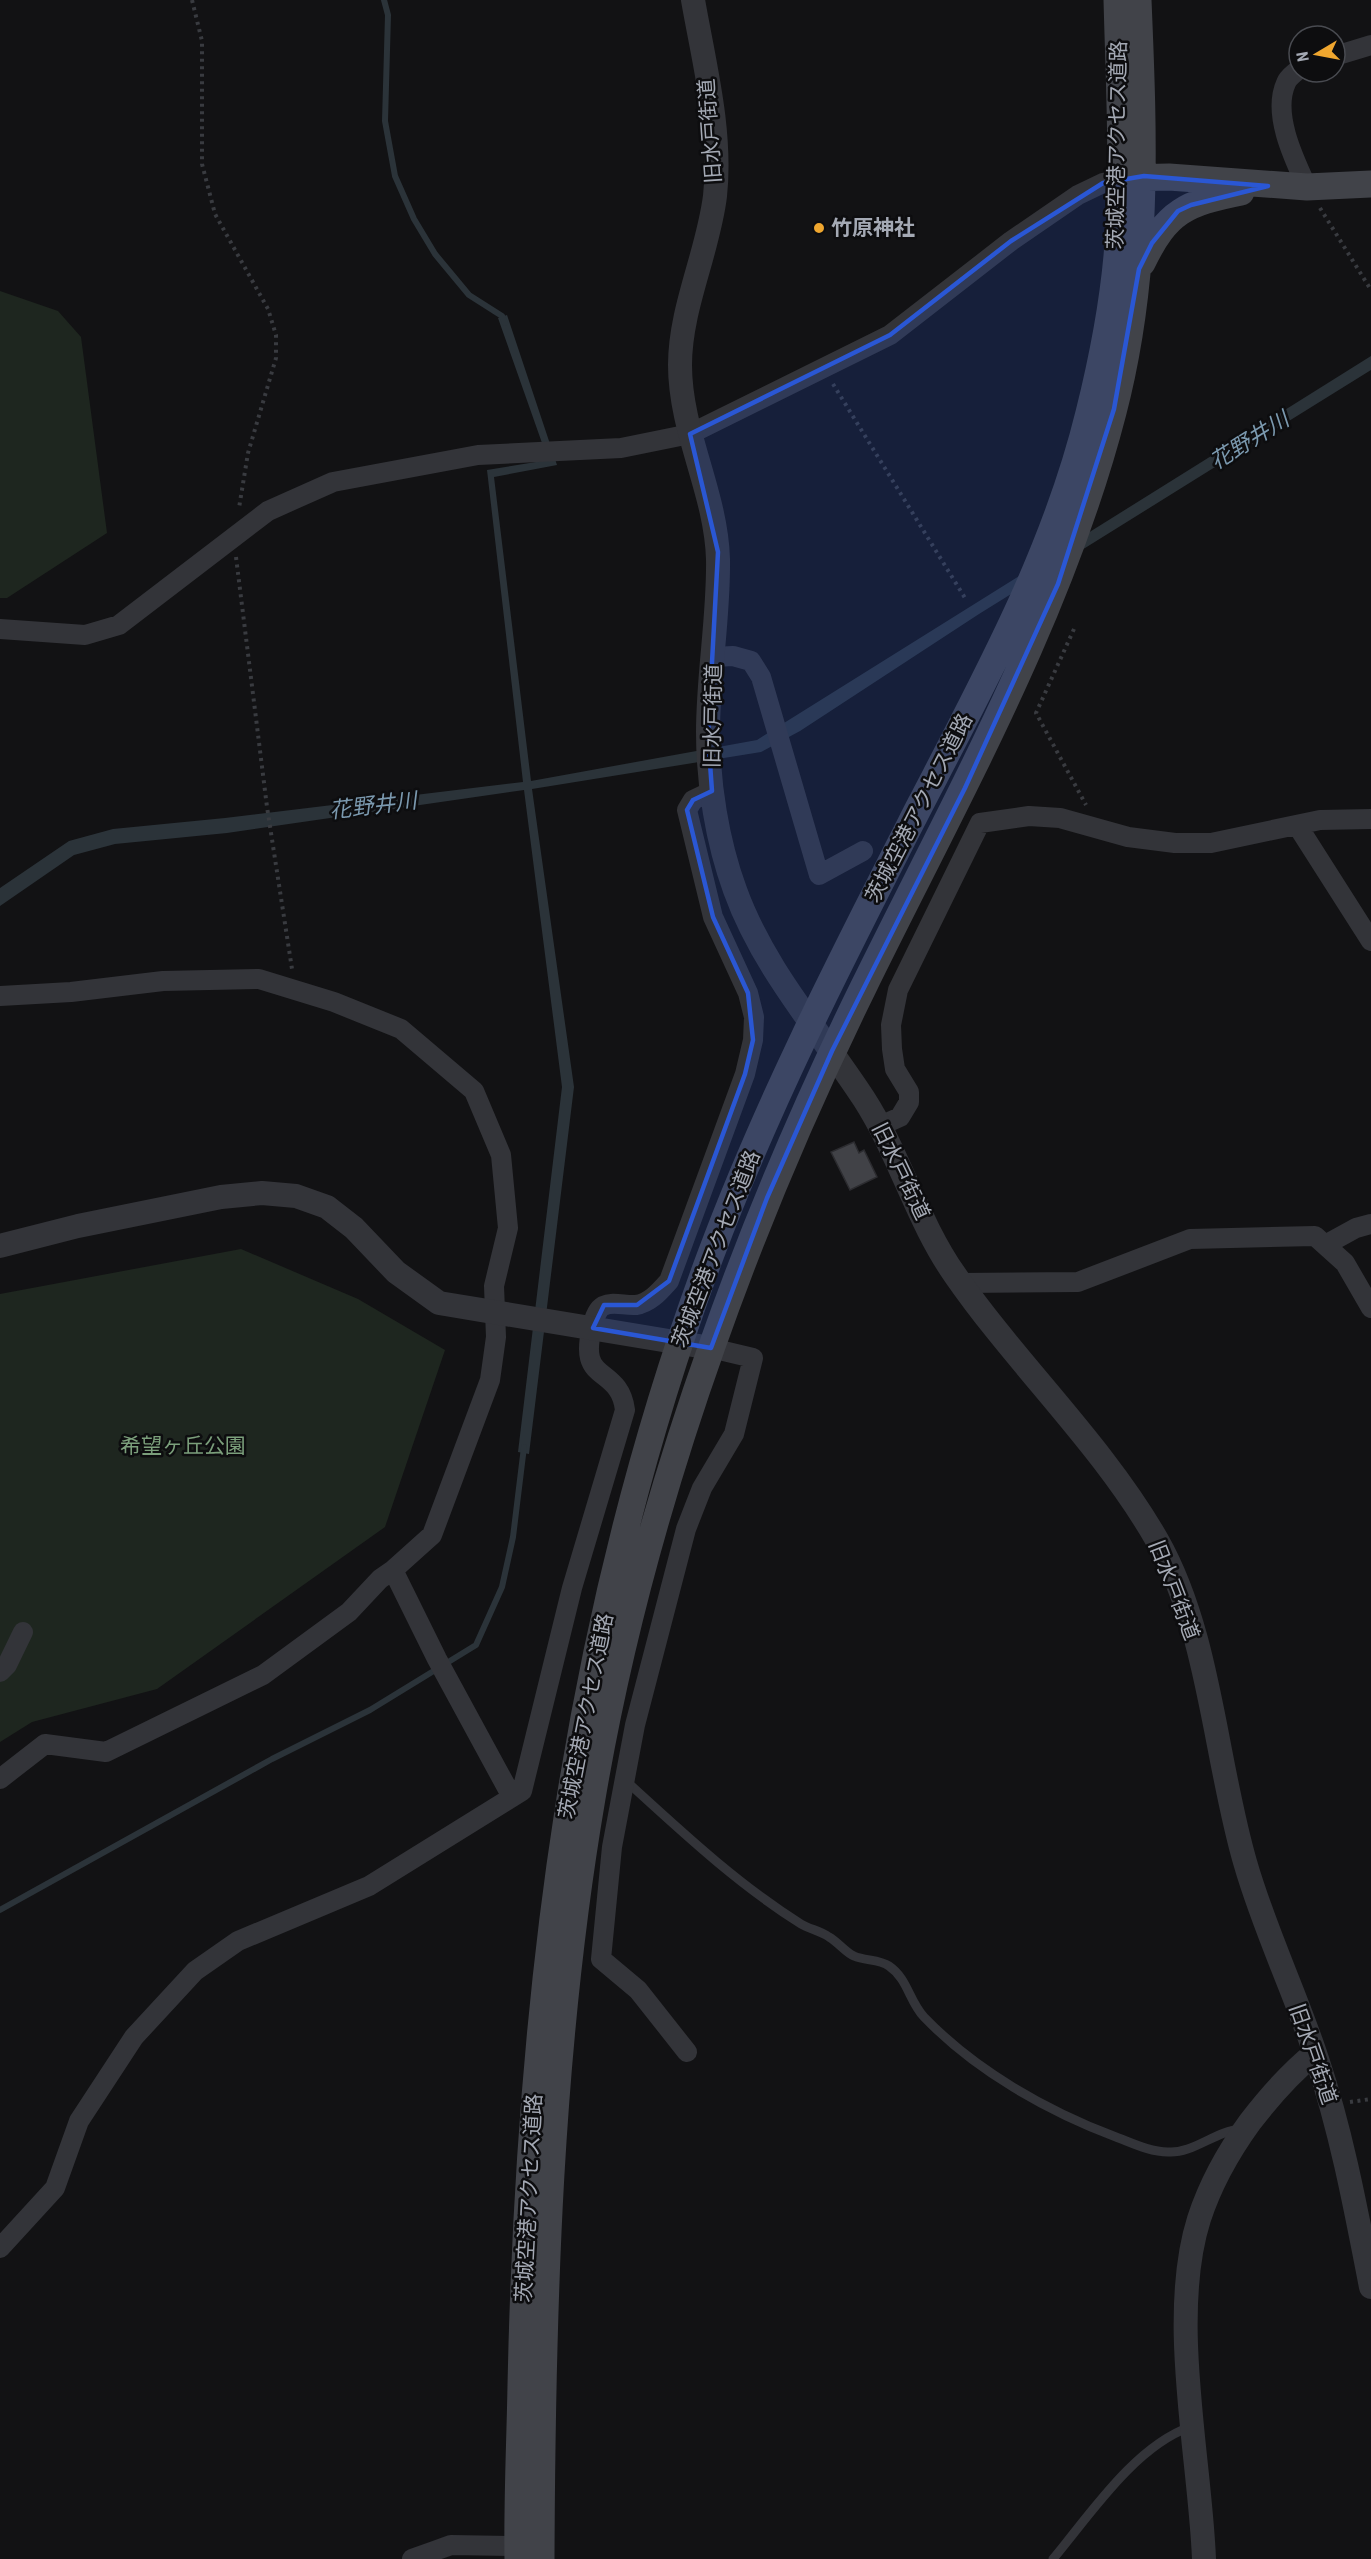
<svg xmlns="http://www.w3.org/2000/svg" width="1371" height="2559" font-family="'Roboto Condensed','Noto Sans JP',sans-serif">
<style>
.green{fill:#1e261f}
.water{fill:#2b3339}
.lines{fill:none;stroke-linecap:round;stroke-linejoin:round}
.stream{stroke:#2b3339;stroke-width:6}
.building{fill:#414247;stroke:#2c2c30;stroke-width:1.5}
.path{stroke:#393b40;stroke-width:4;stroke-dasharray:3 4.5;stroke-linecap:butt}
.service{stroke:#333439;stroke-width:9}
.minor{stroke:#333439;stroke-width:20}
.tertiary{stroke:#333439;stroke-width:24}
.secondary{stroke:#414349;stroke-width:27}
.marked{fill:#2a57d4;fill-opacity:0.2;stroke:#2a57d4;stroke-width:4.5;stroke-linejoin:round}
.poi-dot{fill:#efa62f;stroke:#0d0d0f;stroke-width:2}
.labels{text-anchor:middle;stroke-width:5;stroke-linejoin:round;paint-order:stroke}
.street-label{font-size:21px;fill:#a4a9b4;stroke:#0d0d0f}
.poi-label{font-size:21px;font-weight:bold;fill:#a4a9b4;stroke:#0d0d0f;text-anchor:start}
.park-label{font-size:21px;fill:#7b9f7b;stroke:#0d0d0f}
.water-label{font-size:22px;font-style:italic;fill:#7b99af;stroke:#0d0d0f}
</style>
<rect width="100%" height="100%" fill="#121214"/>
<path class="green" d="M0,291L58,311L81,337L107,533L7,598H0Z
M241,1249L358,1299L445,1350L385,1527L157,1689L32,1722L0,1742V1294Z"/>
<path class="water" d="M507,315L557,465L494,477L531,781L757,740L1371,356V370L979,614L800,731L761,752L532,789L574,1087L529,1454L518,1452L562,1087L524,790L227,833L115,844L74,855L0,906V888L69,841L113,829L225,818L523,782L487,470L548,460L498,318Z"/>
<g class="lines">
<path class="stream" d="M384,0L388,15L385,121L395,176L414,219L435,254L469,295L502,316L505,323
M0,1910L272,1759L370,1710L476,1645L502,1587L513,1537L524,1447"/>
</g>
<path class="building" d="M854,1142L859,1153L864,1150L877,1177L850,1190L831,1152Z"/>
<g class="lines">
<path class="path" d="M192,0L202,41V164L215,214L268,309L276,335V358L248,453L239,508
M1320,208L1371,290
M833,384L965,598
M236,557L267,807L292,969
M1074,629L1036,713L1086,805
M1350,2102L1371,2099"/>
<path class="service" d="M625,1780C681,1831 736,1883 801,1924C809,1929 821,1931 829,1937C838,1942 846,1953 854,1956C865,1961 879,1959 889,1966C908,1979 909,2001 924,2017C976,2071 1047,2111 1116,2137C1132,2143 1150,2152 1168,2152C1193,2154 1215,2131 1241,2129
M1053,2559C1089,2516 1135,2446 1190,2427"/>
<path class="minor" d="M1335,56L1371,45
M1299,69C1295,73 1288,77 1286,83C1272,114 1294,159 1307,187
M0,629L85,635L119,625L268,511L333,482L478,455L621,448L690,434L890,335L1011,241L1078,195L1103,183L1121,179
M714,657L733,656L751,661L761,677L819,875L863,851
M1297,825L1371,941
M0,996L71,992L163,981L259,979L334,1002L401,1029L474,1091L501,1155L508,1228L494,1286L496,1337L490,1380L432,1535L393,1570L437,1659L512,1797
M880,1126L900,1117L909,1102V1092L895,1069L892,1049L891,1025L898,990L980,823L1029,816L1060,818L1128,837L1175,843H1211L1320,820L1371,819
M1325,1245L1356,1228L1371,1224
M961,1283L1078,1282L1190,1239L1315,1236L1345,1263L1371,1308
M0,1672L7,1665L23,1632
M0,1779L45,1744L106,1752L263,1675L349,1612L380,1579L393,1570
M687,2052L638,1990L601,1959L612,1847L635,1725L686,1529L702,1488L734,1434L753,1358L711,1348
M0,2248L55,2188L79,2121L134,2037L195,1971L238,1941L369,1886L522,1791L572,1588L625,1410C621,1376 595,1378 590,1358C587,1347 592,1312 603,1306C613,1301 625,1306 636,1305C650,1303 660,1291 669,1281L745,1074L753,1040L754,1017L748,993L713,917L687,810L693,800L712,791
M412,2559L451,2545L518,2546"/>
<path class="tertiary" d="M693,0C704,63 722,131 715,196C708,253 680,308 680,365C680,432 716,492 718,559C719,617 708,674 708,732C708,783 717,841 735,890C763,968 819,1030 864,1099C900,1155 917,1221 955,1275C1018,1366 1102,1444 1157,1540C1210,1633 1215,1759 1245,1862C1264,1929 1295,1992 1317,2059C1342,2134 1356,2210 1371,2287
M0,1246L78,1226L221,1197L262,1193L296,1196L327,1207L354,1228L396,1272L439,1303L711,1348
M1204,2559C1200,2457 1168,2317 1199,2219C1210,2185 1229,2151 1250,2122C1270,2096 1289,2074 1315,2053"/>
<path class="secondary" d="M1127,178L1169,177L1307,187L1371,184
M1142,263C1167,211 1186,203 1241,192
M518,2559C517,2501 520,2443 521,2385C529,1999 575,1618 711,1254C769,1099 845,952 920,805C986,678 1055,552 1089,413C1104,353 1116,289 1119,228C1123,152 1119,76 1117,0
M541,2559C542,2306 549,2049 592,1798C618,1645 660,1492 712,1346C755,1224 806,1104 863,988C955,800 1060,617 1113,412C1149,275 1144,141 1138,0"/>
</g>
<path class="marked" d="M1144,176L1268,186L1191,205L1178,211L1152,243L1139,269L1114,409L1058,584L965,788L832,1051L767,1198L711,1348L593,1328L604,1305H637L669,1281L745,1074L753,1040L748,993L713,917L687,810L693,800L712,791L708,736L718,552L690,434L890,335L1011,241L1103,183Z"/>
<circle class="poi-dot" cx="819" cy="228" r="6"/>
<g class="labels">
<g class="street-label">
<text transform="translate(710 131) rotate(-94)" y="7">旧水戸街道</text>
<text transform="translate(1117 145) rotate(-89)" y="7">茨城空港アクセス道路</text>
<text transform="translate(713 716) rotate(-89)" y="7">旧水戸街道</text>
<text transform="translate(919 808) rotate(-63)" y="7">茨城空港アクセス道路</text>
<text transform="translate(901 1171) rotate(64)" y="7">旧水戸街道</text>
<text transform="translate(716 1249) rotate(-69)" y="7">茨城空港アクセス道路</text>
<text transform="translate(1174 1590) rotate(69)" y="7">旧水戸街道</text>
<text transform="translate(586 1716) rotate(-79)" y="7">茨城空港アクセス道路</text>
<text transform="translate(1313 2054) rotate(71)" y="7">旧水戸街道</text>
<text transform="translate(529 2198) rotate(-87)" y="7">茨城空港アクセス道路</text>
</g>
<g class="poi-label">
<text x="831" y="235">竹原神社</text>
</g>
<g class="park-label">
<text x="183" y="1453">希望ヶ丘公園</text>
</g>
<g class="water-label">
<text transform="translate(1249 440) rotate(-32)" y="8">花野井川</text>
<text transform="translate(373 805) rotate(-7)" y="8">花野井川</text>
</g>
</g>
<g transform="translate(1317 54) rotate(260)"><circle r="28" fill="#0d0d0f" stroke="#494b51" stroke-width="1.5"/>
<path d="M0-4.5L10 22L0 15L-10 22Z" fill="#efa62f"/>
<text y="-9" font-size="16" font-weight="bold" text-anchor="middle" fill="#a4a9b4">N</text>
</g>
</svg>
